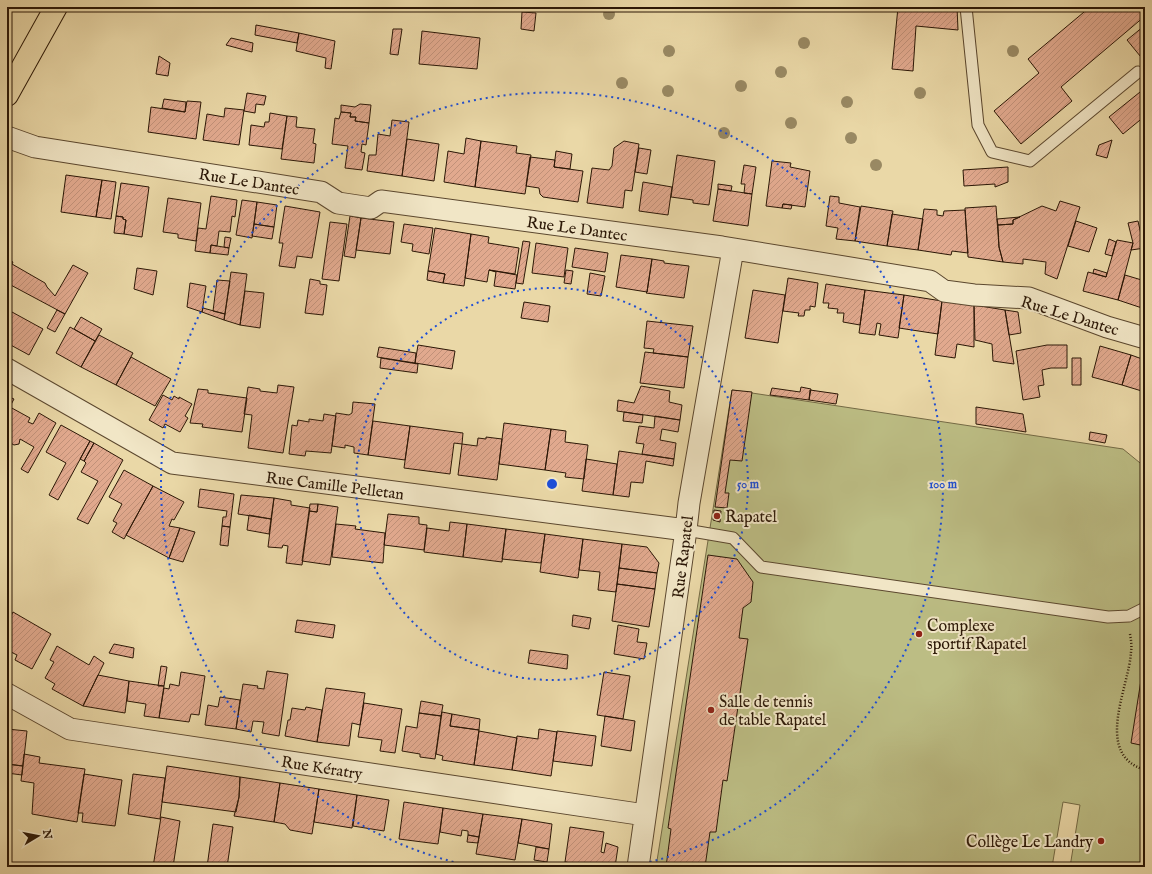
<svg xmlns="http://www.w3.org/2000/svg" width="1152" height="874" font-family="'IM FELL English',serif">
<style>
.green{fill:#bcbd84;stroke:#746a45}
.building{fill:url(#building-hatch);stroke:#2b1706}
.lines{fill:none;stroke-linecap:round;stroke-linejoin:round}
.service-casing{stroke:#5b472e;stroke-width:13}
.minor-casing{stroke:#5b472e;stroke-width:23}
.primary-casing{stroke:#2b1706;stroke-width:24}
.path{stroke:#2b1706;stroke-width:2.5;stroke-dasharray:1 2;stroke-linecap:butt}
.service{stroke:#f1e6c6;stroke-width:11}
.minor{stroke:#f1e6c6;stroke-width:21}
.primary{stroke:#ead8a7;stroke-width:22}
.tree{fill:#998963}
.ring{fill:none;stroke:#1d4ed8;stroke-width:2;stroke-dasharray:2 4}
.poi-dot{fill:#8f2418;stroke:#f1e6c6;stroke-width:1.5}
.labels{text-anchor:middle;stroke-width:4;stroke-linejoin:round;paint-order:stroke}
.street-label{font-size:16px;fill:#2b1706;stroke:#f1e6c6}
.poi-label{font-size:16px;fill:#2b1706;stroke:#f1e6c6;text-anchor:start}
.centre{fill:#1d4ed8;stroke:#f1e6c6;stroke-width:2}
.ring-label{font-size:12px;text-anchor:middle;font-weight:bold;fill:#1d4ed8;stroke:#f1e6c6;stroke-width:4;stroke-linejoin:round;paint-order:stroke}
</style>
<defs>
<pattern id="building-hatch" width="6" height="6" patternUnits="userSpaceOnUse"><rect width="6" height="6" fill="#e1a98e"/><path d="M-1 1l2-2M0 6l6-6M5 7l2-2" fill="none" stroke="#c19179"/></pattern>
</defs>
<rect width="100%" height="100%" fill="#ead8a7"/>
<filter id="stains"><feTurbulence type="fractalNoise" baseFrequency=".005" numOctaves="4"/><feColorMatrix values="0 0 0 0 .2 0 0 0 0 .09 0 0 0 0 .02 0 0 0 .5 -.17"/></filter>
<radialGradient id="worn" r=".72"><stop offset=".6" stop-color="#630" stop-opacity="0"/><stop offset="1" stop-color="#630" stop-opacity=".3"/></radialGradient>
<path class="green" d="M732,390L1123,449L1145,467V867H1070L1080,805L1063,802L1052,867H656Z"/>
<path class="building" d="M898,7H957L958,30L916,26L913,71L892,69Z
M1090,7H1145V16L1061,87L1072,101L1021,144L994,111L1039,73L1028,59Z
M522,12L536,13L534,31L521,29Z
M256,25L299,33L297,43L255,35Z
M1144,26L1145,27V62L1127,40Z
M393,29H402L398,55L390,54Z
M422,31L480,38L477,69L419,64Z
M299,33L335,41L331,69L325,68L326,58L296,51Z
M231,38L253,43L252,52L226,45Z
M159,56L170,63L168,76L156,74Z
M1145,88V116L1123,134L1109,117Z
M247,93L266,96L264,105L256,104L255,113L244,111Z
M164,99L186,102L185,112L162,108Z
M187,101L201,102L196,139L148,132L151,107L185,112Z
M360,104L371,105L369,123L355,121L356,117H350L351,113L341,112V105L355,107Z
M225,108L244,110L239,145L203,140L207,114L224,117Z
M341,112L351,113L350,117H356L355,121L369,123L366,145L362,144L361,152L365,153L362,170L345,168L348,146L332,144L335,118L339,119Z
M270,113L287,116L282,149L249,145L251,125L264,127L265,122H269Z
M287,116L297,117L296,127L315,129L313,143L316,144L314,163L281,159Z
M392,120L409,122L402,176L367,171L369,155H376L378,134L390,136Z
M466,138L481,141L475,187L444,182L448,151L464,154Z
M407,139L439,144L434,181L402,176Z
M1112,140L1107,158L1096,155L1099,145Z
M481,141L517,146L516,153L531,155L525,194L475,187Z
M624,141L639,144L632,191L625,190L623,208L587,203L592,168L609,170L612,166L614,148Z
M639,148L651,150L647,174L635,172Z
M556,151L572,154L570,169L554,167Z
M677,155L715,161L709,205L693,203V200L671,197Z
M530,157L555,160L554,167L583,171L578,202L543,197L540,194L539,188L526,186Z
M772,161L791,163L790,167L810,171L805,207L783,204L782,208L766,206Z
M744,165L756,167L752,194L744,193L745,184H741Z
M1008,167V182L995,187V184L964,186L963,170Z
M66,175L102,180L96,217L61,212Z
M102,180L116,182L111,219L96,217Z
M643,182L672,187L668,215L639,211Z
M121,183L149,187L142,237L124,234L126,220L123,219V217L116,216Z
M718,184L732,186L731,191L718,189Z
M718,189L752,194L748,226L713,221Z
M211,196L237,200L235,217L232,216L230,232L219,231L217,246L211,245L210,253L195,251L198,228L206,229Z
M830,196L839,197V203L860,207L855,241L836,239L838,228L826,226Z
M168,198L201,203L196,241L178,238V234L163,232Z
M242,200L257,202L252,238L236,235Z
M1060,201L1080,207L1057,279L1045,274L1046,262L1023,259V264L1003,262L999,247L998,225L1013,224V220L1042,206L1056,211Z
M257,202L277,205L274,227L254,224Z
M783,204L792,205L791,209L782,208Z
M285,206L320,212L312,258L297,256L295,268L279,266L283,243H279Z
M861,206L893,211L887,246L855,241Z
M996,206L999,247L1003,262L968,257L965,208Z
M924,209L937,210V215L943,216L944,211L965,210L968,253L952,251L951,255L918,250Z
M892,214L923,219L918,250L887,246Z
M116,216L123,217V219L126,220L124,234L114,233Z
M350,216L361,218L355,258L344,256Z
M1020,217L1013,220V224L998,225L997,219Z
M361,218L394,222L390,254L356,250Z
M1076,221L1097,228L1089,252L1068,246Z
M1138,221L1142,239H1145V248L1131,250L1133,243L1128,223Z
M330,222L347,224L339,281L322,279Z
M254,224L274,227L272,239L252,236Z
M404,224L433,228L429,254L412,251L413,244L401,242Z
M435,228L471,234L464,286L443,283L445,274L428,271Z
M471,234L489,237L488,243L519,248L515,274L489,270L487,282L465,278Z
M225,237L231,238L229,248L224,247Z
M1109,239L1116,242L1112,256L1105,254Z
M1117,240L1133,243L1118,300L1083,291L1088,272L1106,277Z
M523,241L530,242L523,284L516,283Z
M536,243L568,248L564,277L532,273Z
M211,245L229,248L228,255L210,253Z
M575,248L608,253L605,272L572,267Z
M621,255L652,259L647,292L616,287Z
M7,259L13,262L12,264L45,283L47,287L55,296L73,265L88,273L65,314L7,283Z
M652,259L664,261V263L689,266L684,298L646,293L647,292Z
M137,268L157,271L153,295L134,289Z
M1094,269L1107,273L1106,277L1093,273Z
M489,270L517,275L515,289L494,286L496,272Z
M566,270L573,271L571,284L564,283Z
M428,271L445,274L443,283L427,280Z
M231,272L247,274L240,325L224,320Z
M590,273L605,276L601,296L587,294Z
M1125,275L1145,281V309L1118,300Z
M788,278L818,283L815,307L810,306V310H805L804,316H798L799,313L783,311Z
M310,279L320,281V284L327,285L323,315L305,313Z
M217,280L230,281L225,314L213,311Z
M190,283L206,286L202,312L187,307Z
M826,284L865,290L860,325L843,322L844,313H837L838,309L828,308L829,303H823Z
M753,290L785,295L778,343L745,338Z
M865,290L904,295L898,338L879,335L881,324L877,323L875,335L859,333Z
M245,291L264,293L260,328L240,325Z
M904,295L942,301L938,334L899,328Z
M942,301L974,305V347L957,344L955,358L935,355Z
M524,302L550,306L548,322L521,318Z
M974,305L1005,310L1014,364L993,361L992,344L975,340Z
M203,308L225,314L224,320L202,312Z
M57,310L65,314L55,332L47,328Z
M1005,310L1018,312L1021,333L1009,335Z
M12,312L43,329L29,355L7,343V322Z
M81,317L102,329L95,341L74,329Z
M647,321L693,326L688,357L653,353L654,349L644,348Z
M70,327L95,341L81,367L56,353Z
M99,335L133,353L116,385L81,367Z
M418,345L455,351L452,369L415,363Z
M1047,345H1067V368H1051L1042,370L1044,385L1038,386L1040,397L1023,400L1016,351Z
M1100,346L1131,355L1122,385L1092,377Z
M379,347L416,353L415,363L377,357Z
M645,352L688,357L684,388L640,383Z
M1131,355L1145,360V392L1122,385Z
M131,357L171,379L155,406L116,385Z
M381,358L418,364L417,373L380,368Z
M1072,358H1081V385H1072Z
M278,385L294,387L283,453L248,448L252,415L244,414L248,387L260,389V391L277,393Z
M641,386L670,391L669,402L682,405L680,420L617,411L618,400L634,403Z
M801,387L811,389L809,400L770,395L772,388L800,392Z
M198,389L208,390V393L247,398L242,432L202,427L203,424L190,423Z
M732,390L752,392L742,461L730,460L725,493H729L727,508L715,507Z
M810,390L838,394L836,404L809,400Z
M163,395L172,400L174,396L179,399V397L192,404L185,416L188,418L180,432L165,424L163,428L149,420Z
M7,396L14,399L7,412Z
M353,402L375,404L368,455L354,453V447L345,445V448L332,446L336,413L349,415L352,413Z
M10,407L30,418L28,422L33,424L39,413L56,423L28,473L21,469L34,447L20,439L19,444L14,445L7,441V412Z
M976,407L1023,414L1026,432L976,424Z
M624,412L643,415L642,423L623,421Z
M324,414L336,416L331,453L306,451L305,456L289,454L292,425L297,426L298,420L309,422V419L323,421Z
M655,416L680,420L678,432L662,429L660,440L676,443L674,459L642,454L644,444L636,443L639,426L654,428Z
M373,421L410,426L405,460L368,455Z
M504,423L551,429L545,470L499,464Z
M61,425L90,441L58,500L49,495L66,463L46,452Z
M410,426L463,433L462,444L454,443L450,474L404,468Z
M551,429L566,431L565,442L588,445L584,479L565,477L566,473L545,470Z
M1090,432L1107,435L1105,443L1089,440Z
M486,437L502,439L497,480L458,475L462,444L477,446L478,438L486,439Z
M90,441L94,443L84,461L80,459Z
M94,443L123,460L88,524L77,519L98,481L81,472L86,463L84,461Z
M619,451L674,459L673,466L646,461L643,483L631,482L629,497L613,495Z
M586,459L617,464L613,495L582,491Z
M124,470L153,486L124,539L112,532L117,523L113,521L122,504L109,497Z
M153,486L184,502L174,520L172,519L169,526L180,528L169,558L126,535Z
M200,489L234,494L230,527L222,526L223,517H226L227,511L198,507Z
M241,495L274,498L271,519L238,514Z
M274,498L291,501V505L310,508L302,565L286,563L288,546L283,545L282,548L268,547Z
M310,504H318L317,512L309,511Z
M318,504L338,507L330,565L302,561L309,511L317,512Z
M714,510L721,511L720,522L713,520Z
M388,514L419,517V524L427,525L424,550L384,545Z
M249,515L271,519L269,534L247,530Z
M450,522L467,524L463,557L424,552L427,528L449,531Z
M336,524L356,526L355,529L385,533L383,563L332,557Z
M467,524L506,529L502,562L463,557Z
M222,526L230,527L228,546L220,545Z
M180,528L195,532L183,562L169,558Z
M506,529L545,534L541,563L502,559Z
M545,534L583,539L578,578L540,572Z
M583,539L622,544L616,592L598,590L600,572L579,570Z
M622,544L647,547L659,563L657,573L619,568Z
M708,555L737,559L753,582L751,602L743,608L739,638L748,639L727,781L723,780L716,832H710L705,867H666L671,829L668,828Z
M619,568L657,573L655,589L617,584Z
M617,584L655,589L649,627L612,621Z
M13,612L51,634L32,669L15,660L17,655L7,650V624Z
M573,615L591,618L589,629L572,626Z
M297,620L335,625L333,638L295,632Z
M618,625L639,629L637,642L647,643L644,659L614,654Z
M114,644L134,648L133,658L109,653Z
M57,646L89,665L94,656L104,663L83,706L52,689L55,684L45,678L54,662L50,660Z
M530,650L568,655L567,669L528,663Z
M1145,655V746L1131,743Z
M161,666L167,667L164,686H158Z
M267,671L288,674L279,736L262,733L264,722L253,721L251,732L236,729L243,684L258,686L257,688L264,689Z
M181,672L205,676L199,715L191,714L189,722L159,718L164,688L169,689L170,684L179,686Z
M604,672L630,676L623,719L597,715Z
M98,675L129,681L125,713L83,706Z
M129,681L164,686L159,718L144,716L146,704L127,701Z
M326,688L365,693L360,725L352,723L349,746L317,742Z
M220,697L240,700L236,729L205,725L208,705L218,707Z
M421,701L443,705L441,716L419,713Z
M364,703L402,709L395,753L380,751L382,740L358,737Z
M306,707L322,710L317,742L285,736L288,720H290L292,708L305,710Z
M442,712L452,714L450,726L479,730L474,765L442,760L443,756L436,754Z
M419,713L441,716L435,759L420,757V754L402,751L406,726L417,728Z
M452,714L480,719L479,730L450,726Z
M605,716L635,721L631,751L601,746Z
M7,729L27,731L23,766L7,764Z
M539,729L557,732L551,776L512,770L517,736L538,739Z
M479,731L517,738L512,770L474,765Z
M557,731L596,736L592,766L553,761Z
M24,754L40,757L39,763L85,769L77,822L32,814L34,783L21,781Z
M7,764L23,766L22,775L7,773Z
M167,766L240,777L239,797L236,812L162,802Z
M84,774L122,780L115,826L82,822L83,813H78Z
M133,774L165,778L160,819L128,814Z
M240,777L280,783L274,822L234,816L239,797Z
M280,783L319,789L312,834L290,830L285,824L274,822Z
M319,789L357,795L352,828L314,822Z
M357,795L389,800L384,831L353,826Z
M404,802L443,808L438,844L399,839Z
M443,808L483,814L479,837L468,835V831L462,830L461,836L440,832Z
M483,814L522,819L515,860L476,854Z
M161,817L180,821L173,867H153Z
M522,819L552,824L549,849L518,843Z
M213,824L233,827L227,867H207Z
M570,827L604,832L601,852L604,853L606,843L618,847L615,867H598L565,862Z
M468,835L479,837L478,843L467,842Z
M536,847L549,849L547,862L534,860Z"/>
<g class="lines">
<defs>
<path id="service" d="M966,7L978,125L992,152L1030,161L1138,72
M686,530L733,538L761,567L1108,617L1129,616L1145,608"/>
<path id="minor" d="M7,137L35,147L321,192L338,203L371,208L381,201L722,247L930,281L944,291L974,295L1029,298L1107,327L1145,338
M7,369L172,463L686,530
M7,694L70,729L645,815
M638,867L686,530L689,503L733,249"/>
<path id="primary" d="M7,95L56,7"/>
</defs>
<use href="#service" class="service-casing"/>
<use href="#minor" class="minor-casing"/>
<use href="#primary" class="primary-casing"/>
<path class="path" d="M1130,634C1131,640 1132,646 1131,652C1129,688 1093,754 1145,770"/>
<use href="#service" class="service"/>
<use href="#minor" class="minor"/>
<use href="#primary" class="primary"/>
</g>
<g class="tree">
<circle cx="609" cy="14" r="6"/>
<circle cx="804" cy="43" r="6"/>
<circle cx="669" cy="51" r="6"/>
<circle cx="1013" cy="51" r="6"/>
<circle cx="781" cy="72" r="6"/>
<circle cx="622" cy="83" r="6"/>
<circle cx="741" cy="86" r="6"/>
<circle cx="668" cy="91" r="6"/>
<circle cx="920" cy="93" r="6"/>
<circle cx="847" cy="102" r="6"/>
<circle cx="791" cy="123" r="6"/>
<circle cx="724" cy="133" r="6"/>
<circle cx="851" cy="138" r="6"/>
<circle cx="876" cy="165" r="6"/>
</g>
<g class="ring">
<circle cx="552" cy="484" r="196"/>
<path d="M471 866A391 391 0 1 1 633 866"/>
</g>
<g class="poi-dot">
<circle cx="717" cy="516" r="4"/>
<circle cx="919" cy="634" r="4"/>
<circle cx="711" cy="710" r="4"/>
<circle cx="1101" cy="841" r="4"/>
</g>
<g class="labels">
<g class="street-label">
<text transform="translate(249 181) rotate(9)" y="6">Rue Le Dantec</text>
<text transform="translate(577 228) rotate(8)" y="6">Rue Le Dantec</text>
<text transform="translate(1070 315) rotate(17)" y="6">Rue Le Dantec</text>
<text transform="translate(335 485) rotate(7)" y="6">Rue Camille Pelletan</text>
<text transform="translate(682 557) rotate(-83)" y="6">Rue Rapatel</text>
<text transform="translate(322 767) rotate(9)" y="6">Rue Kératry</text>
</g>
<g class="poi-label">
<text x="725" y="522">Rapatel</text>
<text x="927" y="631">Complexe<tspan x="927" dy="18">sportif Rapatel</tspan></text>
<text x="719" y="707">Salle de tennis<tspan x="719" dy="18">de table Rapatel</tspan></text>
<text x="1093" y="847" text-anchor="end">Collège Le Landry</text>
</g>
</g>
<circle cx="552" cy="484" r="6" class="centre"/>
<g class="ring-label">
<text x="748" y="488">50 m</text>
<text x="943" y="488">100 m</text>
</g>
<rect width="1152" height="874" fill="none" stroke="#ead8a7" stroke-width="24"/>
<rect x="8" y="8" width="1136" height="858" fill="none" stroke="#2b1706" stroke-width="2"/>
<rect x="12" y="12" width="1128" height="850" fill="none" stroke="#2b1706"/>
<g transform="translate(38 836) rotate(80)" stroke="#f1e6c6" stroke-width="3" paint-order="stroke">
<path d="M0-3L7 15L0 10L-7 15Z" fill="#2b1706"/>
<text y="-6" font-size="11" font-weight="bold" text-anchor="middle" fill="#2b1706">N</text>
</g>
<rect width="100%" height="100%" filter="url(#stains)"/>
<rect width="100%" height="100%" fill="url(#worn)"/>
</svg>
